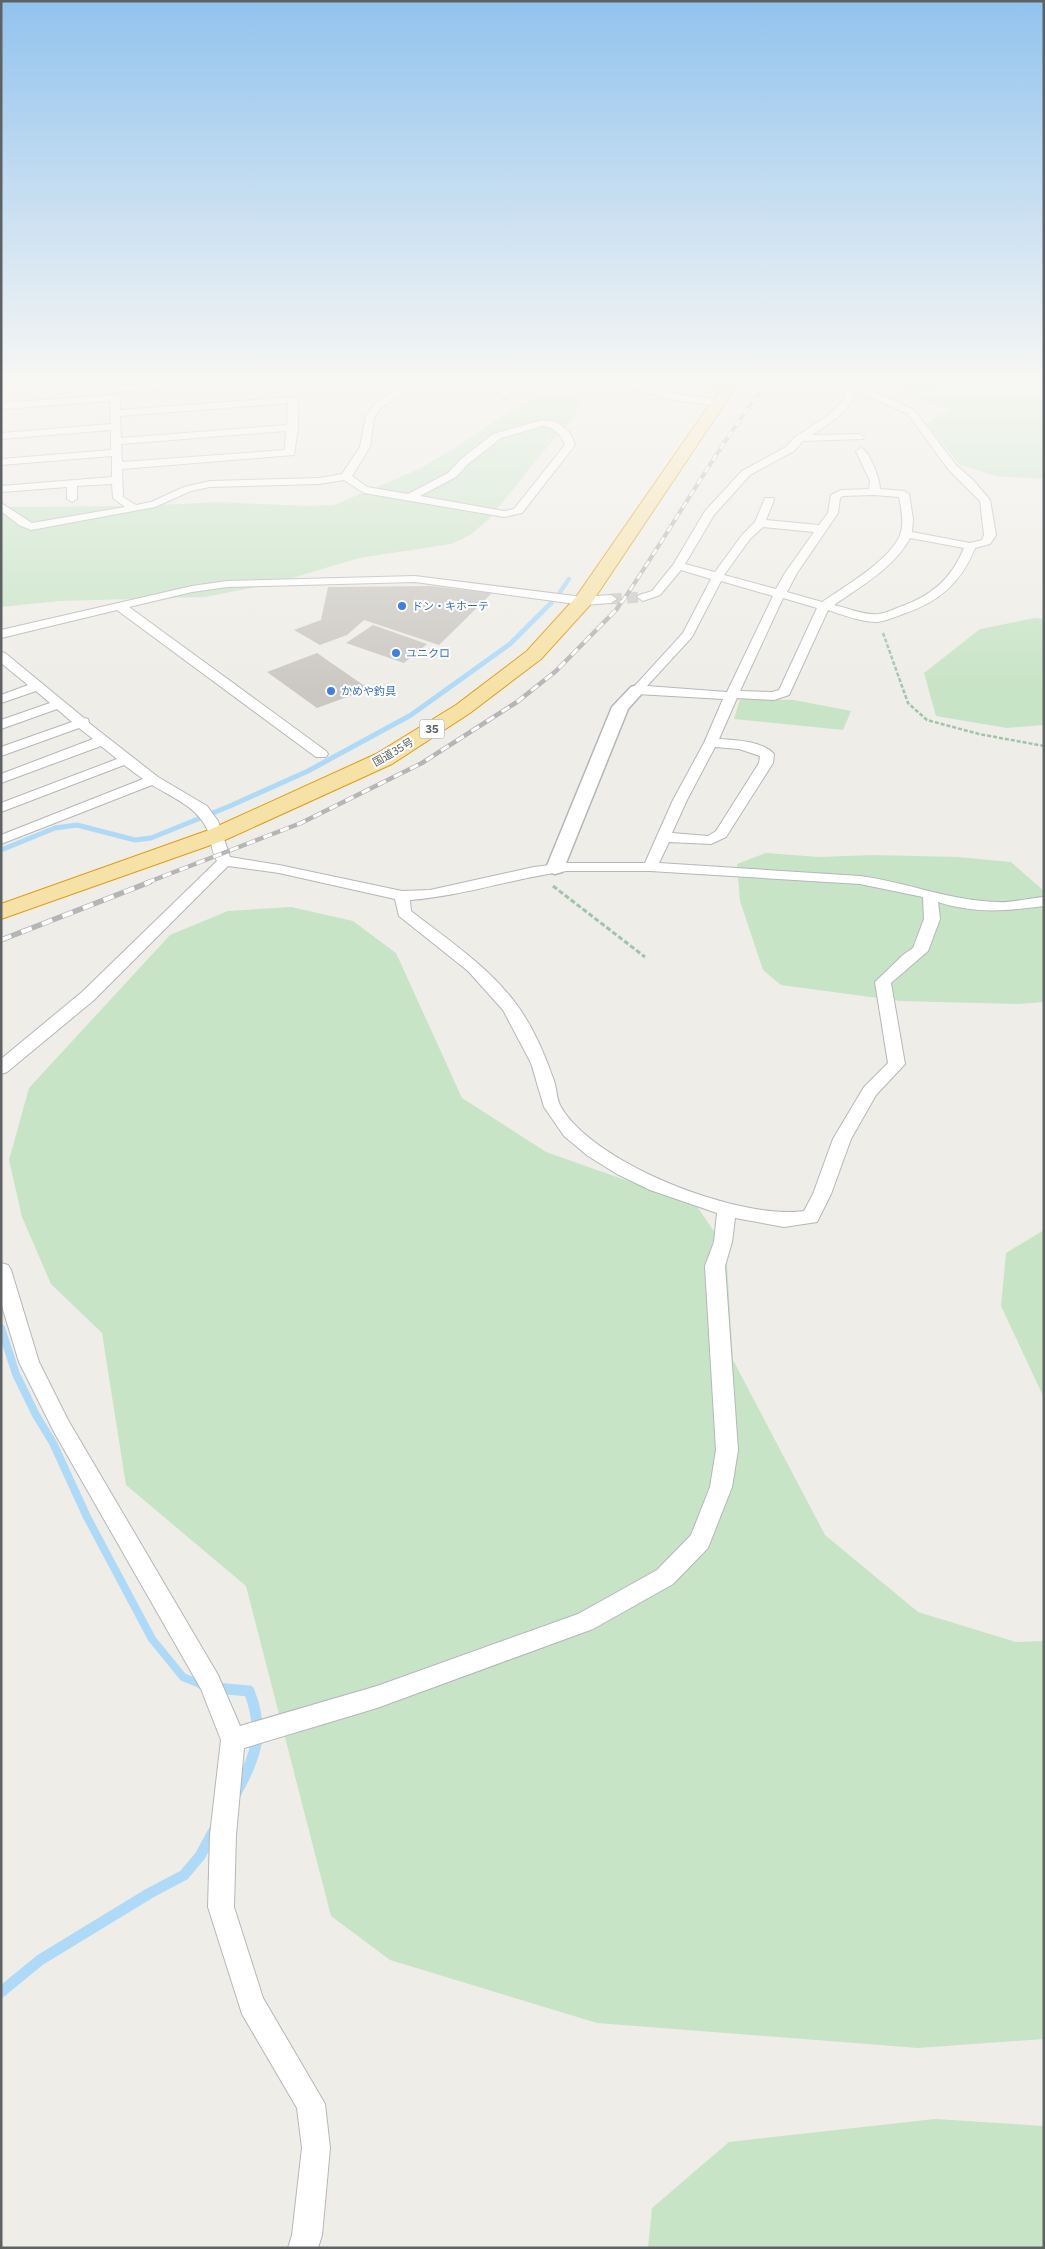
<svg xmlns="http://www.w3.org/2000/svg" width="1045" height="2249" font-family="Figtree,'Noto Sans JP',sans-serif">
<style>
.green{fill:#c7e4c6}
.lines{fill:none;stroke-linecap:round;stroke-linejoin:round}
.stream-far3{stroke:#aedaf8;stroke-width:4.5}
.stream-far2{stroke:#aedaf8;stroke-width:5}
.stream-far1{stroke:#aedaf8;stroke-width:8}
.stream{stroke:#aedaf8;stroke-width:11}
.building{fill:#cbc8c3}
.minor-tunnel{stroke:#cbcac6;stroke-width:11;stroke-dasharray:11 5;stroke-linecap:butt}
.minor-casing{stroke:#b4b7ba;stroke-width:2}
.tertiary-casing{stroke:#b4b7ba;stroke-width:3}
.trunk-casing{stroke:#e19b15;stroke-width:2}
.path-far1{stroke:#9fc5a9;stroke-width:2.5;stroke-dasharray:4 2;stroke-linecap:butt}
.path{stroke:#9fc5a9;stroke-width:3;stroke-dasharray:5 2.5;stroke-linecap:butt}
.minor{fill:#fff;fill-rule:evenodd}
.tertiary{fill:#fff;fill-rule:evenodd}
.trunk{fill:#f6e2a6;fill-rule:evenodd}
.rail-far2-casing{stroke:#b4b5b5;stroke-width:4}
.rail-far1-casing{stroke:#b4b5b5;stroke-width:4.5}
.rail-casing{stroke:#b4b5b5;stroke-width:5.5}
.rail-far2{stroke:#fff;stroke-width:2.5;stroke-dasharray:7;stroke-linecap:butt}
.rail-far1{stroke:#fff;stroke-width:3;stroke-dasharray:9;stroke-linecap:butt}
.rail{stroke:#fff;stroke-width:4;stroke-dasharray:11;stroke-linecap:butt}
.shop-dot{fill:#3f7fe0;stroke:#fff;stroke-width:2}
.labels{text-anchor:middle;stroke-width:4;stroke-linejoin:round;paint-order:stroke}
.far-shop-label{font-size:11px;fill:#366cbe;stroke:#fff;text-anchor:start}
.far-street-label{font-size:11px;fill:#5e6265;stroke:#fff}
.shield{fill:#fff;stroke:#8e9193;stroke-width:1}
.shield-label{font-size:12px;font-weight:bold;fill:#5e6265}
</style>
<rect width="100%" height="100%" fill="#efede7"/>
<path class="green" d="M119,378H198L199,382L119,387Z
M883,378H919L932,384L1044,388V479L996,476L960,465L926,424L949,410L899,392Z
M545,394L570,396L581,401L577,411L567,426L551,442L489,519L470,535L451,544L359,558L272,584L205,597L59,601L1,607V507L143,506L217,502L308,506L334,505L419,469L458,446L528,400Z
M1035,618L1044,619V725L1007,728L936,716L924,673L980,629Z
M740,699L794,700L851,711L843,730L734,719Z
M766,853L819,857L873,855L958,857L1011,862L1044,891V1002L1019,1004L900,1001L781,985L763,970L740,901L737,864Z
M291,907L353,921L396,953L462,1098L546,1152L696,1205L726,1249L733,1360L825,1535L918,1612L1016,1642L1044,1641V2039L918,2048L597,2023L390,1960L331,1916L246,1586L126,1485L102,1333L51,1284L22,1217L9,1160L29,1088L170,935L228,911Z
M1044,1230V1398L1001,1306L1006,1253Z
M935,2119L1044,2126V2248H648L652,2208L729,2142Z"/>
<g class="lines">
<path class="stream-far3" d="M560,592L569,579"/>
<path class="stream-far2" d="M1,850L55,828L77,825L135,840L151,838L230,806L308,771L411,715L510,644L551,603"/>
<path class="stream-far1" d="M1,1328L16,1374L36,1415L53,1443L87,1517L152,1639L183,1677L205,1686"/>
<path class="stream" d="M202,1684L206,1686
M216,1688L249,1691C265,1731 256,1757 236,1793
M1,1992L40,1960L150,1893L184,1875L200,1856L213,1832"/>
</g>
<path class="building" d="M431,586L492,593L439,645L364,620L347,635L320,645L294,630L321,620L328,587Z
M373,625L427,644L404,663L346,643Z
M317,653L369,689L317,708L267,672Z"/>
<g class="lines">
<path class="minor-tunnel" d="M611,599L643,597"/>
<defs>
<path id="minor" d="M45,378H85L80,381L1,387V381Z
M237,378H281L276,381L114,392L109,389L114,386Z
M412,378H422L414,386L380,409L374,418L370,447L352,476L367,487L408,494L448,473L460,460L493,434L542,420L557,422L570,433L575,445L522,513L504,517L364,493L344,480L319,484L210,487L191,491L155,507L31,530L19,525L1,511V503L32,523L125,507L113,498L112,484L77,486V499L72,502L67,499V487L1,492V486L112,477V456L1,465V459L111,450V430L1,439V433L111,424L110,401L1,409V403L115,395L120,398V410L293,397L298,400V428L294,455L122,469L123,497L136,505L151,502L184,487L210,481L319,478L342,474L360,447L366,416L374,405ZM288,403L287,425L121,438L120,416ZM542,426C555,427 560,434 565,445L514,509L504,511L420,496L456,477L468,464L501,438ZM286,431L285,450L122,462L121,444Z
M539,378H603L636,383L670,393L717,400L722,403L717,406L669,399L635,389L602,383L598,387L550,381L509,391L510,395L505,398L502,397L498,392L503,387Z
M693,378H712L735,384L730,387L698,381Z
M851,386L868,389L914,410L956,465L973,480L990,500L996,535L990,544L975,548C961,583 939,602 903,614C895,617 886,621 877,622C861,622 843,615 828,610L789,695L774,700L737,698L719,739C735,740 763,741 774,754L773,763L726,837L711,844L669,842L659,863L860,876C906,882 951,901 997,902C1012,903 1029,898 1044,897V906C1005,911 976,914 938,902L940,919L928,951L891,983L905,1064L876,1095L851,1139L831,1194L817,1222L784,1227L735,1218L732,1242L725,1266L738,1450L732,1487L708,1548L673,1584L593,1629L377,1708L244,1748L236,1835L234,1907L263,1998L325,2104L330,2148L322,2235L318,2248H288L292,2235L302,2148L297,2108L242,2014L208,1907L210,1835L221,1740L201,1689L54,1432L19,1362L1,1303V1263L8,1265L11,1270L39,1362L68,1420L218,1675L240,1726L377,1686L578,1614L657,1570L691,1535L710,1487L716,1450L705,1266L714,1242L717,1213L650,1190L617,1174L588,1156L564,1136L544,1107L531,1063L503,1010L468,971L399,916L395,899L279,873L228,866L94,1000L7,1072L1,1074V1059L82,992L217,861C211,852 212,841 208,831C198,807 173,798 152,785L1,844V835L143,779L124,765L1,812V803L117,759L101,746L1,783V774L93,739L79,728L1,756V747L72,722L57,709L1,729V720L50,703L36,691L1,703V695L28,685L1,663V652L5,653L84,718L88,719L89,723L158,777L207,806L218,821L230,857L279,865L402,891L430,890L534,867L567,863H645L673,800L704,743L723,699L637,694L631,690L683,633L711,579L681,570L660,595L643,601L637,597L639,595L652,591L673,565L705,511L742,471L786,447L796,436L825,418L843,401L846,389ZM855,392L863,394L908,414L948,469L980,501L984,535L982,540L970,543L912,532L913,519L909,494L904,491L880,489C880,480 870,451 861,448L856,451L870,481L869,489L841,490L831,495L828,513L819,525L766,520L774,500L773,498H765L755,522L742,535L715,572L685,564L714,515L750,475L794,451L803,441L863,439L864,437L859,434L812,435C828,424 850,412 855,392ZM874,495L899,497C901,508 904,521 901,532C894,558 844,587 822,602L787,592L797,573L838,513L840,498L843,496ZM763,527L814,532L785,573L776,589L724,575L750,539ZM910,538L964,548C951,580 930,597 897,608C892,610 885,613 879,614C865,616 848,608 834,605C860,587 895,567 910,538ZM721,581L773,596L727,692L647,686L692,637ZM783,598L817,608L779,690L772,692L740,691ZM715,747L739,749L760,756L759,763L716,831L708,836L672,833L687,800ZM567,871H650L860,884L923,897L924,919L913,948L903,955L875,982L888,1063L864,1087L833,1139L813,1194L804,1211C740,1220 595,1165 561,1107C556,1099 557,1087 553,1078C544,1052 531,1023 514,1001C486,965 447,939 411,911L410,900C463,896 514,878 567,871Z
M415,576L583,597L611,595L617,599L611,603L583,605L415,582L227,587L192,592L129,607L326,751L328,754L326,757H316L117,610L1,638V630L192,586L227,581Z"/>
<path id="tertiary" d="M637,685L643,687L645,690L628,709L564,868L562,872L555,874L548,872L546,868L612,707L631,687Z"/>
<path id="trunk" d="M728,378H742L590,605L541,659L470,713L392,764L225,840L1,919V904L209,830L376,754L456,705L527,651L576,597Z"/>
</defs>
<use href="#minor" class="minor-casing"/>
<use href="#tertiary" class="tertiary-casing"/>
<use href="#trunk" class="trunk-casing"/>
<path class="path-far1" d="M883,633L908,703L927,720L979,734L1044,746"/>
<path class="path" d="M553,886L645,957"/>
<use href="#minor" class="minor"/>
<use href="#tertiary" class="tertiary"/>
<use href="#trunk" class="trunk"/>
<defs>
<path id="rail-far2" d="M622,602C672,528 716,449 770,378"/>
<path id="rail-far1" d="M146,883L301,823L422,763L517,702L556,671L616,610L622,601"/>
<path id="rail" d="M1,940L150,882"/>
</defs>
<use href="#rail-far2" class="rail-far2-casing"/>
<use href="#rail-far1" class="rail-far1-casing"/>
<use href="#rail" class="rail-casing"/>
<use href="#rail-far2" class="rail-far2"/>
<use href="#rail-far1" class="rail-far1"/>
<use href="#rail" class="rail"/>
</g>
<linearGradient id="sky" x2="0" y2="1"><stop stop-color="#91c3ee"/><stop offset="0.55" stop-color="#f8f7f4"/><stop offset="1" stop-color="#f8f7f4" stop-opacity="0"/></linearGradient>
<rect width="1045" height="693" fill="url(#sky)"/>
<g class="shop-dot">
<circle cx="402" cy="606" r="5"/>
<circle cx="396" cy="653" r="5"/>
<circle cx="331" cy="691" r="5"/>
</g>
<g class="labels">
<g class="far-shop-label">
<text x="412" y="610">ドン・キホーテ</text>
<text x="406" y="657">ユニクロ</text>
<text x="341" y="695">かめや釣具</text>
</g>
<g class="far-street-label">
<text transform="translate(393 752) rotate(-30)" y="4">国道35号</text>
</g>
<rect class="shield" x="419.5" y="719.5" width="25" height="19" rx="4"/>
<g class="shield-label">
<text x="432" y="733">35</text>
</g>
</g>
<rect width="1045" height="2249" fill="none" stroke="#5e6265" stroke-width="5"/>
</svg>
